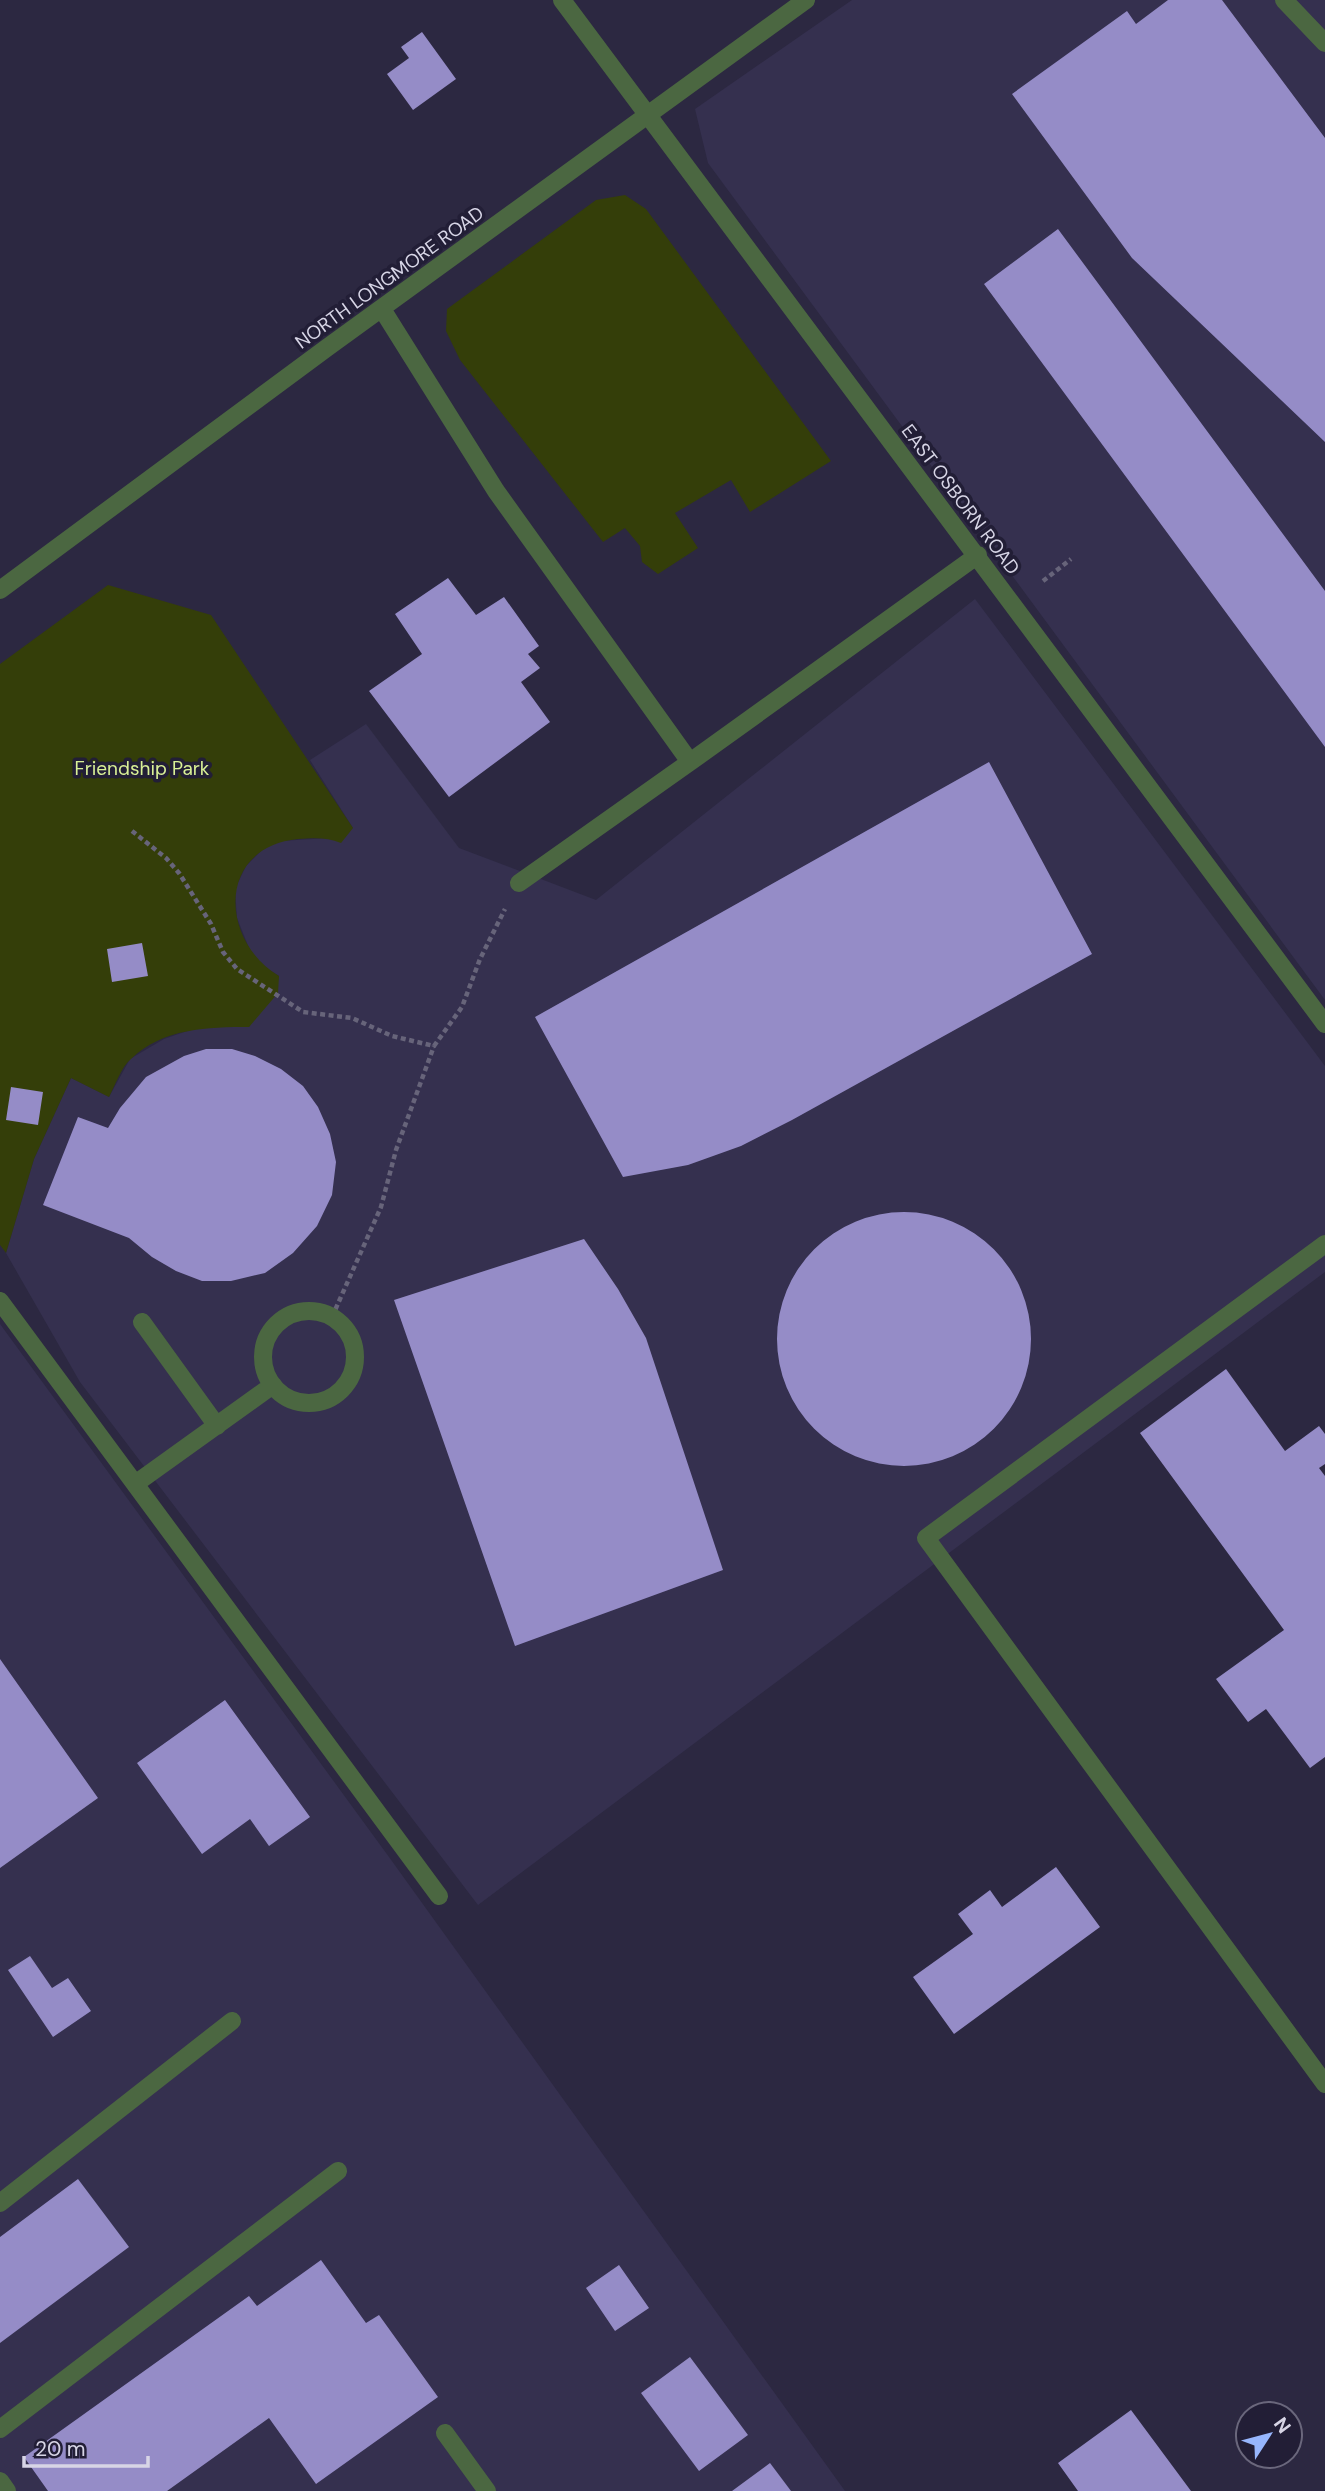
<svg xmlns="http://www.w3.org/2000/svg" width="1325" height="2491" font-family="'DM Sans',sans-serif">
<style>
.built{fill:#35304f}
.green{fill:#343e09}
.building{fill:#958cc7}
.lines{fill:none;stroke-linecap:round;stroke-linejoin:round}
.path{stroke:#67647a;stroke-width:4.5;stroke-dasharray:5 3.5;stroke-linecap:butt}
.minor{stroke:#4b6741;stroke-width:18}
.labels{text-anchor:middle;stroke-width:7;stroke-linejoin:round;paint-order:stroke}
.street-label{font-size:19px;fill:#d7d5e6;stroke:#221e36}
.park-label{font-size:19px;fill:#d9f096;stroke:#221e36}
</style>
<rect width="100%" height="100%" fill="#2c2841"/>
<path class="built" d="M852,0H1325V1000L708,163L695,109Z
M975,599L1325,1066V1272L478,1905L80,1382L6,1253L34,1159L71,1078L109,1097L130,1059L164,1039L199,1027H249L279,976L263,966L251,953L237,918L235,889L246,866L263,849L280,841L329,838L353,828L310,760L366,724L459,848L596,900Z
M0,1324L389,1857L845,2491H0Z"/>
<path class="green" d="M625,195L646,209L831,461L750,512L731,480L675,513L698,548L658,574L642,562L640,546L625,528L603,542L460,360L446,331L447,309L596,200Z
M108,585L211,615L353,828L341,843C327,837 314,838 298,839C217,847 219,940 279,976L278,993L249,1027C208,1027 163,1028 131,1059C121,1067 115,1086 109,1097L71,1078L34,1159L6,1253L0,1245V664Z"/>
<path class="building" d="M1168,0H1222L1325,138V442L1132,258L1012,94L1127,11L1136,24Z
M422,32L456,79L413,110L387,74L409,58L401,47Z
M1058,229L1325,591V747L984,284Z
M448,578L476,615L504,597L539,646L528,654L540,668L521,682L550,722L449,797L369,691L422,654L395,614Z
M989,762L1092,954L792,1120L741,1146L688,1165L623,1177L535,1017Z
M142,943L148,976L112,982L107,949Z
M206,1049H232L255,1056L281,1069L303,1086L318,1107L330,1134L336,1162L332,1195L317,1226L293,1253L265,1273L231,1281H202L176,1271L152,1257L129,1238L43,1205L78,1117L108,1128L120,1108L146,1077L184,1056Z
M11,1087L43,1092L38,1125L6,1120Z
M777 1339a127 127 0 1 1 254 0a127 127 0 1 1-254 0Z
M584,1239L618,1289L646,1338L723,1570L515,1646L394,1300Z
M1226,1369L1285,1451L1319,1426L1325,1434V1464L1319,1468L1325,1476V1757L1310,1768L1266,1709L1248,1722L1216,1679L1284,1630L1140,1433Z
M0,1659L98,1798L0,1868Z
M225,1700L310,1817L269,1846L250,1819L202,1854L137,1763Z
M1056,1867L1100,1927L954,2034L913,1977L973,1934L958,1914L990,1890L1002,1907Z
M30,1956L52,1988L68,1978L91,2011L53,2037L8,1970Z
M78,2179L129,2247L0,2343V2237Z
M321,2260L366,2323L379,2315L438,2397L316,2484L269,2418L167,2491H48L24,2457L249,2296L257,2306Z
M619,2265L649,2308L615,2331L586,2288Z
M690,2357L748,2435L699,2471L641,2393Z
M1131,2410L1191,2491H1078L1058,2463Z
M770,2463L791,2491H732Z"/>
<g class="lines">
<path class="path" d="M1043,581L1071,559
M132,831L166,858L179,873L211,924L223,952L237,969L303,1012L352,1018L392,1036L434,1046L462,1007L480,959L505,909
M332,1317L381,1207L396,1150L434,1046"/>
<path class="minor" d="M562,0L1325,1024
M1284,0L1325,43
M382,309L496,491L690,762L978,555
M0,590L328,347L806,0
M519,883L690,762
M1325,1244L926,1538L1325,2084
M0,1301L439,1896
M263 1357a46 46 0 1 1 92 0a46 46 0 1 1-92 0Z
M142,1322L217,1426
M135,1484L273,1385
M0,2203L232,2021
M0,2429L338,2171
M445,2433L487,2491
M0,2481L7,2491"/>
</g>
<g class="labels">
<g class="street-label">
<text transform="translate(389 277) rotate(-36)" y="7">NORTH LONGMORE ROAD</text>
<text transform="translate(961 499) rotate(53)" y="7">EAST OSBORN ROAD</text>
</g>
<g class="park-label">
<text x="142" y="775">Friendship Park</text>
</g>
</g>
<g transform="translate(1269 2435) rotate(54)"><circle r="33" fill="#221e36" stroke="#6a677c" stroke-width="2"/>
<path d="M0-5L12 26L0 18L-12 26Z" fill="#97b6fd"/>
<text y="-10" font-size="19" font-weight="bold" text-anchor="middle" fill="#d7d5e6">N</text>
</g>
<path d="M24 2456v10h124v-10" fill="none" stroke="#d7d5e6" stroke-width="3.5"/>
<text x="35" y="2456" font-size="21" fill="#d7d5e6" stroke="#221e36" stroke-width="5" paint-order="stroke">20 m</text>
</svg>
